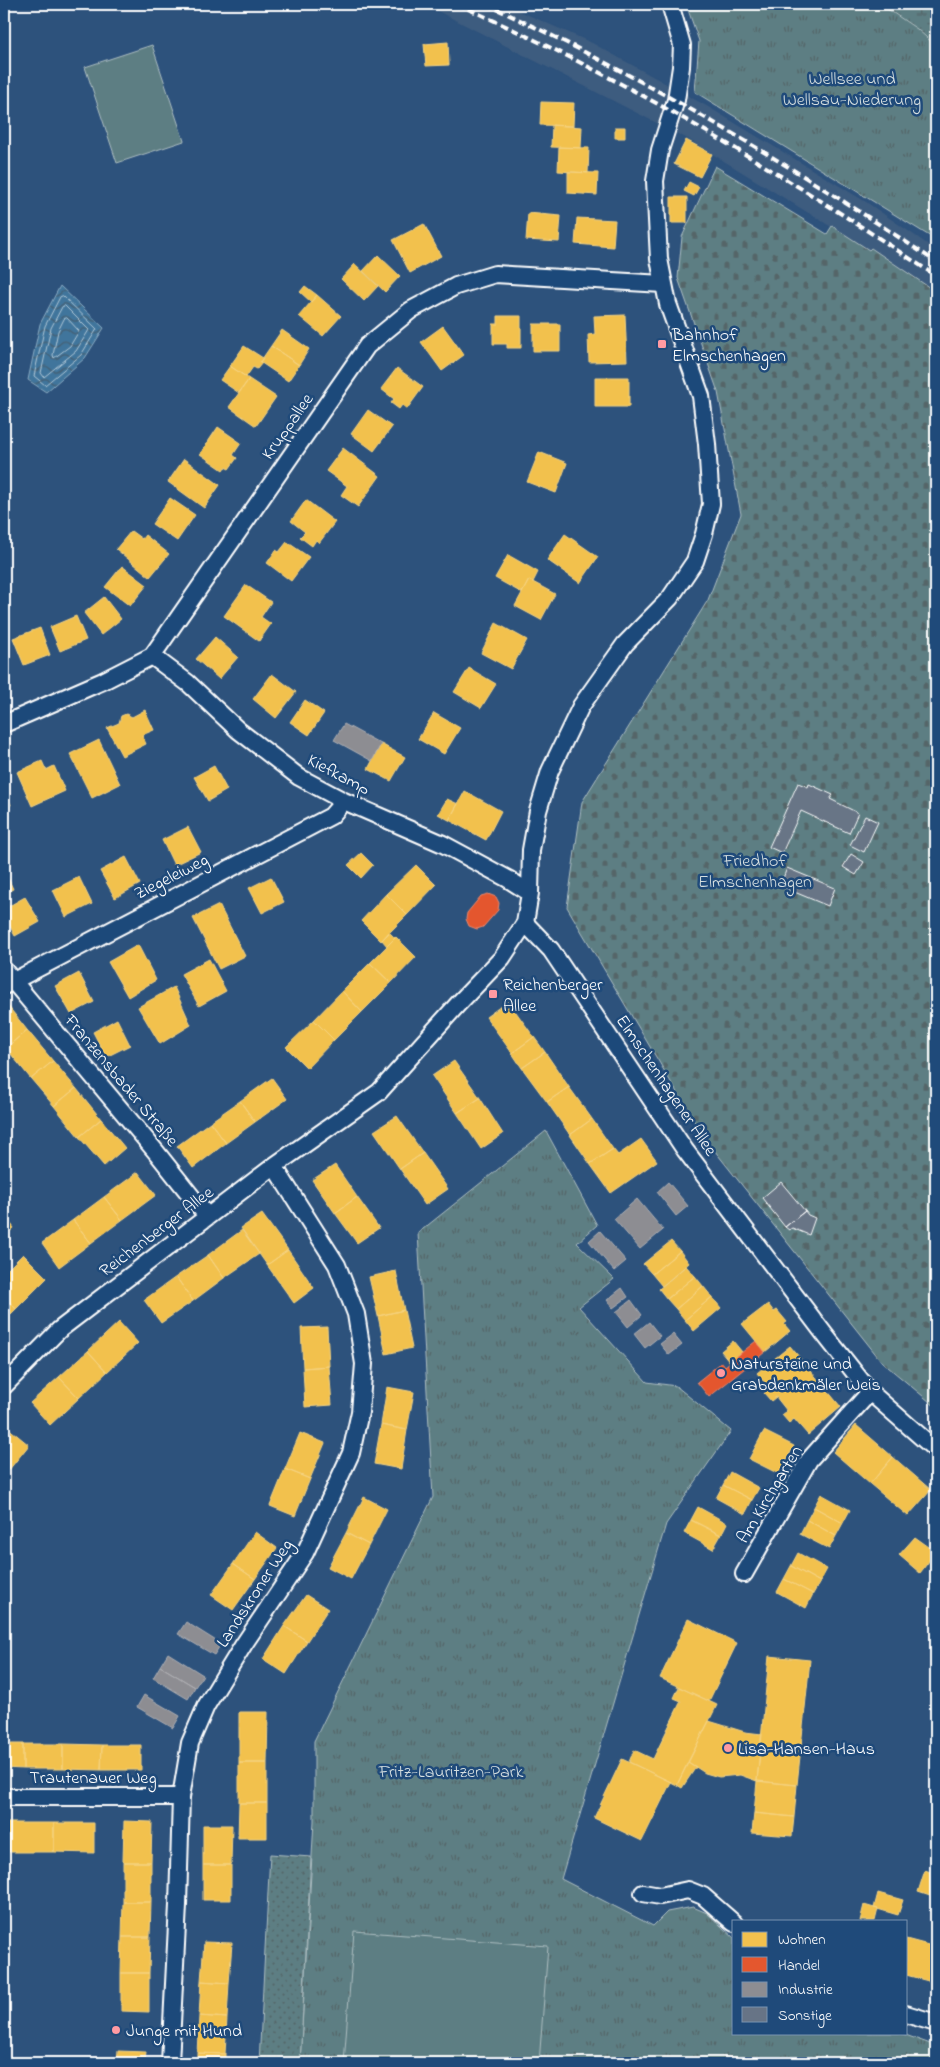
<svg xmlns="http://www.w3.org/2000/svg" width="940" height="2067" font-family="'Indie Flower',sans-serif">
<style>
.built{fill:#3e5c7f}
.grass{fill:url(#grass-tufts);stroke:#aebec1}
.wetland{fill:url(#wetland-marsh);stroke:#aebec1}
.cemetery{fill:url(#cemetery-stones);stroke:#aebec1}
.garden{fill:url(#garden-dots);stroke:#aebec1}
.pitch{fill:#5d7e83;stroke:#aebec1}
.water{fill:url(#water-waves);stroke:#8cacc4}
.homes{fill:#f2c14e;stroke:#f6d483}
.shops{fill:#e4572e;stroke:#ec896d}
.industry{fill:#8d8d92;stroke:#afafb3}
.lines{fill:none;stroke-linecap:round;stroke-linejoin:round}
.shore{stroke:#b2c8d7;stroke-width:1}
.building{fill:#677486;stroke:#fff}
.minor-casing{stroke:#fff;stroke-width:20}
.minor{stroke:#1f4a7a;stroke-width:16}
.rail{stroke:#fff;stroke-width:4;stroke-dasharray:8 4;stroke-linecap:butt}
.poi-dot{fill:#ff9aa2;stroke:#1f4a7a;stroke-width:2}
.labels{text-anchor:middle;stroke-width:5;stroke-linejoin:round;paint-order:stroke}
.park-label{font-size:18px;fill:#d6dfe0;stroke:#1f4a7a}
.poi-label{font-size:18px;fill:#fff;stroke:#1f4a7a;text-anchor:start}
.street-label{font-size:18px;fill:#fff;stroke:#1f4a7a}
</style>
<defs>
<pattern id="grass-tufts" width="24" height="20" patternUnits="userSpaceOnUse" patternTransform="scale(1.25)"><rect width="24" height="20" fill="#5d7e83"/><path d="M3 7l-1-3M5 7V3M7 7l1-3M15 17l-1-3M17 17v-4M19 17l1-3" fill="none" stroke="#546568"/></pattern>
<pattern id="wetland-marsh" width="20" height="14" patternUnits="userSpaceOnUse" patternTransform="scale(1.25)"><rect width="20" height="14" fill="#5d7e83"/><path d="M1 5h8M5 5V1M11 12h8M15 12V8" fill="none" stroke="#546568"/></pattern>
<pattern id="cemetery-stones" width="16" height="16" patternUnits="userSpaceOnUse" patternTransform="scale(1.25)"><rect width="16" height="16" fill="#5d7e83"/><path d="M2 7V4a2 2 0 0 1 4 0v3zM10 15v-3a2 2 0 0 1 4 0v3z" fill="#546568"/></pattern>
<pattern id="garden-dots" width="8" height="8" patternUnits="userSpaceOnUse" patternTransform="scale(1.25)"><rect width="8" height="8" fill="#5d7e83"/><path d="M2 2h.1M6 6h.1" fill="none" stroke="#546568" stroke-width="1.8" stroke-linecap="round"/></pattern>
<pattern id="water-waves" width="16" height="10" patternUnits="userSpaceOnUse" patternTransform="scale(1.25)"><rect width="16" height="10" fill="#3f759c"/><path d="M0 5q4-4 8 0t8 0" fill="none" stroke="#465e70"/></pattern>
</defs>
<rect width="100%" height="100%" fill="#2d527c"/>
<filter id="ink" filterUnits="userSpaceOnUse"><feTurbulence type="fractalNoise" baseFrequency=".02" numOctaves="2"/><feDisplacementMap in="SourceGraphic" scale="10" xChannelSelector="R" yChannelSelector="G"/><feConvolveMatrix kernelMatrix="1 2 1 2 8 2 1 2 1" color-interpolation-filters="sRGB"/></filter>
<g filter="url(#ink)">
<path class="built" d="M424,4H503L592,43L710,108L866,202L936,250V292L871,248L869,250L688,139Z"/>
<path class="grass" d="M686,4H936V240L695,92L699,41Z
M546,1131L597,1225L577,1243L614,1279L579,1307L647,1382L676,1386L731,1431L666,1524L561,1879L653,1926L667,1912L693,1907L707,1913L734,1938V2033H900L936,2046V2063H300L314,1821V1741L433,1497L418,1233Z"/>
<path class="wetland" d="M880,4H936V46L917,29Z"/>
<path class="cemetery" d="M715,166L827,234L832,226L869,250L871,248L936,292V1407L882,1362L703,1136L567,907L582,802L708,600L741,514L718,392L678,278L682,237Z"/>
<path class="garden" d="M270,1854L311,1857L300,2063H259Z"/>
<path class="pitch" d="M152,45L184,141L117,163L85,67Z
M354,1931L548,1946L539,2063H344Z"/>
<path class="water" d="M60,286L104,328L85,358L46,392L28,380L40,324Z"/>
<path class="homes" d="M448,42L449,65L426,66L424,44Z
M541,102L574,103L573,126L540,125Z
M552,125L582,127L581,148L551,147Z
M615,127H625V138H615Z
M686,140L712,154L700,177L674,164Z
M559,147L589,148L588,173L558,171Z
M568,172L598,173L597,195L568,193Z
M689,182L699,187L694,196L684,191Z
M671,197H687V223H671Z
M528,213L561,216L559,242L526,240Z
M577,218L615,220L613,247L575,244Z
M424,224L441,256L410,273L393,240Z
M378,255L400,276L385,292L363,271Z
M355,264L378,286L364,301L341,279Z
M305,286L317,295L311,302L300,292Z
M317,295L341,316L323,336L299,316Z
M625,315L627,361L589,362L588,335L595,334L594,316Z
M498,316H521V348H507V344H493V324H498Z
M533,324H560V351H533Z
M443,326L464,355L442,371L421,342Z
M282,330L309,349L299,365L271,346Z
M244,346L263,358L260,362L262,363L257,369L253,367L246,377L230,366Z
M271,346L299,365L288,381L260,362Z
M230,366L249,379L239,393L220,380Z
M397,368L423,387L407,409L402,405L399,409L391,403L394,399L381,389Z
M595,377H629V407H595Z
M249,379L276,397L256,426L229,407Z
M368,410L392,427L374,451L351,434Z
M218,427L241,443L233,455L237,458L229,469L225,467L223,470L200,454Z
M343,448L380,476L358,507L341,495L347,486L326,471Z
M539,452L567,463L556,493L527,482Z
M184,459L220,485L204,508L168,482Z
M170,498L195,515L177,541L152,524Z
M306,500L335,522L319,543L316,540L312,546L300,537L305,532L291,521Z
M131,531L142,539L145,535L169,554L150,577L116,549Z
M565,534L598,557L580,583L547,560Z
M287,542L309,557L291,581L267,563L276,550L279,552Z
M508,555L538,572L533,582L529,580L522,593L495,578Z
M122,566L147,585L130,606L105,587Z
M529,580L555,594L541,620L515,606Z
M246,585L271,602L261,617L271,624L259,641L224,616Z
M104,597L121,619L101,635L84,613Z
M76,616L86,640L60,651L50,627Z
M496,623L527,640L511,669L481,653Z
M40,628L50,655L24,665L13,638Z
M215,637L238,657L219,679L196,659Z
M469,668L496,684L481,708L454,692Z
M272,674L296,692L276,718L253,699Z
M305,700L324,713L309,735L290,722Z
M145,710L154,730L142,735L146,744L122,756L107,728L119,723L121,716L126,714L132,717Z
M434,713L460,728L444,754L418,739Z
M99,740L120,784L92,798L70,754Z
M381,744L405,757L391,781L368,769Z
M42,761L46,770L54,766L65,791L32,806L17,772Z
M214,766L227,790L208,801L194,777Z
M4,789L11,805L4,808Z
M465,791L501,811L486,840L449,820Z
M447,799L458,804L449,820L438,814Z
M188,827L201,852L174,865L162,840Z
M361,853L373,865L361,878L348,865Z
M126,857L140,884L115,898L100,871Z
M416,865L436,885L407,915L386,894Z
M4,869L13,889L4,893Z
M79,877L92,904L66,917L53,890Z
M271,877L284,902L262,913L249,888Z
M386,894L407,915L381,941L361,921Z
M25,897L40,922L15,936L4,915V909Z
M219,905L245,956L219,969L193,918Z
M389,932L395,938L387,946L382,940Z
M396,937L416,957L391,983L370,963Z
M138,945L156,980L128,997L108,962Z
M209,959L226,991L199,1006L181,974Z
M370,963L391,983L362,1012L342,991Z
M79,973L94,1002L71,1014L55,986Z
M174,987L191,1025L160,1044L138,1007Z
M342,991L362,1012L334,1040L314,1020Z
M4,1001L27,1030L6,1048L4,1046Z
M508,1001L534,1037L512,1053L486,1017Z
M117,1019L130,1045L106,1057L93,1032Z
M314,1020L334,1040L307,1068L286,1047Z
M27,1030L53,1061L31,1079L6,1048Z
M534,1037L545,1052L522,1068L512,1053Z
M545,1052L569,1087L547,1102L522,1068Z
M53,1061L76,1088L54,1106L31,1079Z
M454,1061L480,1098L457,1113L432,1076Z
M272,1078L287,1099L255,1122L240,1101Z
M569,1087L592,1119L570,1135L547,1102Z
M76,1088L101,1119L79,1137L54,1106Z
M480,1098L503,1134L481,1149L457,1113Z
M240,1101L255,1122L226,1143L210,1122Z
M397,1116L423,1153L400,1169L374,1131Z
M101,1119L125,1148L104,1166L79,1137Z
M592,1119L613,1149L590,1164L570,1135Z
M210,1122L226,1143L193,1168L177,1146Z
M641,1139L657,1161L611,1193L590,1164L613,1149L618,1155Z
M423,1153L448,1189L425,1205L400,1169Z
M335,1165L357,1197L335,1213L312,1180Z
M138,1172L156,1195L122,1220L104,1197Z
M104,1197L122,1220L91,1243L73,1220Z
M357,1197L379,1228L357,1243L335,1213Z
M262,1214L288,1250L267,1265L241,1228Z
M4,1215L14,1228L4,1236Z
M73,1220L91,1243L59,1267L42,1243Z
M242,1230L259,1254L224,1278L208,1255Z
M671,1241L680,1251L652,1274L643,1264Z
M288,1250L314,1288L294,1303L267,1265Z
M680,1251L689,1263L662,1286L652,1274Z
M23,1254L47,1278L16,1309L4,1296V1273Z
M208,1255L224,1278L193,1301L176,1277Z
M686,1266L695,1276L667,1299L659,1289Z
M396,1271L404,1310L378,1316L369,1277Z
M695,1276L703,1286L676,1309L667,1299Z
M176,1277L193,1301L161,1323L144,1300Z
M703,1286L712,1297L685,1320L676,1309Z
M4,1296L16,1309L4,1321Z
M712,1297L721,1308L694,1331L685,1320Z
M768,1304L774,1312L777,1310L787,1322L784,1324L790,1331L765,1352L742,1324Z
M404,1310L412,1348L386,1354L378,1316Z
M119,1322L138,1343L107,1372L88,1351Z
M327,1327L329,1366L303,1368L301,1328Z
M733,1341L742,1352L730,1362L721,1351Z
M790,1346L841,1407L808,1435L794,1419L789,1423L782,1415L787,1411L776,1397L771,1401L764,1393L769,1388L757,1373Z
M88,1351L107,1372L79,1398L59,1377Z
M329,1366L332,1405L305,1407L303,1368Z
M59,1377L79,1398L50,1425L30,1403Z
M387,1387L414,1392L407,1430L381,1425Z
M381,1425L407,1430L401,1469L374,1464Z
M856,1425L893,1457L870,1484L833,1452Z
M7,1427L29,1445L4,1476V1431Z
M764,1431L794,1446L779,1474L749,1459Z
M300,1433L325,1443L310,1479L285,1469Z
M893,1457L931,1490L908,1516L870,1484Z
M285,1469L310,1479L295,1516L270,1506Z
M730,1472L759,1488L752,1500L723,1485Z
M723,1485L752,1500L745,1514L716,1498Z
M821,1494L850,1510L843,1523L814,1507Z
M364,1497L387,1509L369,1545L346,1533Z
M698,1507L727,1523L721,1535L691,1520Z
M814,1507L843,1523L836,1536L807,1520Z
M691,1520L721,1535L713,1549L684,1533Z
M807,1520L836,1536L829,1549L800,1534Z
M255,1532L277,1548L255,1579L233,1564Z
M346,1533L369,1545L351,1579L328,1567Z
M915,1537L936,1552L920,1573L899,1555Z
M798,1553L827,1569L820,1582L791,1566Z
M233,1564L255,1579L233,1610L211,1595Z
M791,1566L820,1582L813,1594L784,1579Z
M784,1579L813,1594L806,1608L777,1592Z
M306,1595L328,1609L307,1641L284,1626Z
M688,1619L737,1643L709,1701L660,1678Z
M284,1626L307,1641L286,1674L263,1659Z
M769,1656L810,1660L797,1785L757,1781Z
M679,1687L717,1705L677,1785L629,1762L634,1750L653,1759L681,1701L674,1698Z
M239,1712H268L267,1763H239Z
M936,1718V1733L930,1730Z
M709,1721L745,1732L762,1734L757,1781L740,1775L719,1777L705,1773L688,1762Z
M4,1744H23V1769L4,1768Z
M23,1744H63V1769H23Z
M63,1744L102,1745L101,1770L63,1769Z
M102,1745H141V1770H101Z
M622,1759L671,1782L642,1841L594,1818Z
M688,1762L696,1767L682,1788L677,1785Z
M239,1763H267V1803H239Z
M757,1781L797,1785L794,1817L754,1813Z
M239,1803H267V1838H238Z
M754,1813L794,1817L792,1836L752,1833Z
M124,1821L152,1822L151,1862H123Z
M4,1823H9V1852H4Z
M9,1823H54V1852H9Z
M54,1823H94V1853L54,1852Z
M203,1825H232L231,1865H203Z
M123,1862H151V1902H123Z
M203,1865H231V1900H203Z
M925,1870L936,1874V1898L918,1892Z
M878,1893L903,1900L898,1915L874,1908Z
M123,1902H151L150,1937H122Z
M864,1905L878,1909L875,1921H860Z
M122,1937H150L149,1973H121Z
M906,1939L936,1947V1967L932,1982L906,1975Z
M204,1942L232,1943L229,1983L201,1981Z
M121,1973H149V2012L121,2011Z
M201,1981L229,1983L227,2018L199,2016Z
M199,2016L227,2018L225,2054L197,2053Z
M118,2051L146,2052L145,2063H117Z
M197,2053L225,2054V2063H197Z"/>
<path class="shops" d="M488,894L496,897L499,903L498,910L483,927L477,929L469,926L466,919L467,913L481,896Z
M756,1341L765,1352L709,1397L697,1382L722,1362L725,1366Z"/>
<path class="industry" d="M344,724L381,744L372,761L334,740Z
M668,1182L688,1206L676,1216L657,1192Z
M637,1199L663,1230L640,1249L614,1219Z
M600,1231L626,1261L614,1271L589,1241Z
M622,1288L628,1297L613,1308L607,1300Z
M631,1300L642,1315L628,1327L616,1312Z
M649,1322L660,1336L645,1348L634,1334Z
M673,1334L682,1345L669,1355L660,1344Z
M186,1622L221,1644L214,1655L178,1634Z
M168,1653L203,1675L195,1687L160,1666Z
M160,1666L195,1687L188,1699L153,1678Z
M144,1695L180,1716L173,1728L137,1707Z"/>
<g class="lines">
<path class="shore" d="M63,296L97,329L81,355L45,385L34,376L45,326L60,297Z
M65,306L89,330L76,351L44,377L41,373L51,328L62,307Z
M67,318L79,331L70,346L54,358L53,355L58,331L64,319Z"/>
</g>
<path class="building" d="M798,783L808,787L809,784L833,795L830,799L858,813L849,833L801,811L782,853L769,847Z
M865,816L878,822L864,852L850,845Z
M851,854L864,862L856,875L843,867Z
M787,868L835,888L828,906L780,886Z
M781,1182L805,1211L785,1227L762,1198Z
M805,1211L808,1215L815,1218L809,1235L792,1228L789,1230L785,1227Z"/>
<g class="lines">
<defs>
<path id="minor" d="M152,656L188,683L238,730L299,777L344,801L443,844L508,879L530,893
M4,724L103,681L152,656L367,346L411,310L456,286L495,274L663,284
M525,923L551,950L685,1150L825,1335L870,1392L936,1450
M4,970L157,1153L207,1216
M4,986L331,816L344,801
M4,1386L59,1330L274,1166L379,1092L458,1004L502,958L525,923L530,893L531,850L538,811L550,771L581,706L625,644L670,598L695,561L704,534L711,504L707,444L701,396L668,304L659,259L655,181L660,150L676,100L681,67L682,45L670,4
M744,1574L809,1460L870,1392
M4,1797H181
M643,1893L660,1896L688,1890L703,1896L734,1923
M906,2014L936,2023
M170,2063L178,1905L181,1797L190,1743L206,1706L244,1644L305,1553L351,1453L360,1412L364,1364L356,1314L337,1265L274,1166"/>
</defs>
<use href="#minor" class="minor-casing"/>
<use href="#minor" class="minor"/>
<path class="rail" d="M457,4C626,78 784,174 936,276
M486,4C644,77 792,165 936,262"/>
</g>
</g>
<g class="poi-dot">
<rect x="657" y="339" width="10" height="10" rx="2.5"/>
<rect x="488" y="989" width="10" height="10" rx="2.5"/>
<circle cx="721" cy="1373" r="5"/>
<circle cx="728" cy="1748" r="5"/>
<circle cx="116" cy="2030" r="5"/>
</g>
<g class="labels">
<g class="park-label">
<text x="852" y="84">Wellsee und<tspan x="852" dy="21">Wellsau-Niederung</tspan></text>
<text x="755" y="866">Friedhof<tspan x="755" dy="21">Elmschenhagen</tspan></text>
<text x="451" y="1777">Fritz-Lauritzen-Park</text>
</g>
<g class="poi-label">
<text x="672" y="340">Bahnhof<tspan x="672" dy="21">Elmschenhagen</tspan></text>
<text x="503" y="990">Reichenberger<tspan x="503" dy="21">Allee</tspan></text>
<text x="731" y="1369">Natursteine und<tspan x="731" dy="21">Grabdenkmäler Weis</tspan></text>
<text x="738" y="1754">Lisa-Hansen-Haus</text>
<text x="126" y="2036">Junge mit Hund</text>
</g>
<g class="street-label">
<text transform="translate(287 426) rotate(-55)" y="6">Kruppallee</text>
<text transform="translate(339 774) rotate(28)" y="6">Kiefkamp</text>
<text transform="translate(171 876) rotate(-27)" y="6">Ziegeleiweg</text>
<text transform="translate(122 1080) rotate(50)" y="6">Franzensbader Straße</text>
<text transform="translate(667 1085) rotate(56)" y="6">Elmschenhagener Allee</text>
<text transform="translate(156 1231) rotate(-37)" y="6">Reichenberger Allee</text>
<text transform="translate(769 1494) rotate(-59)" y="6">Am Kirchgarten</text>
<text transform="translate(254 1593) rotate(-57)" y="6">Landskroner Weg</text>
<text x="93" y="1783">Trautenauer Weg</text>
</g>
</g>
<rect width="940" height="2067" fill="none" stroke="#1f4a7a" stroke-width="20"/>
<rect x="10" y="10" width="920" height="2047" fill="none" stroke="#fff" stroke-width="2" filter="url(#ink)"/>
<rect x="732" y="1920" width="175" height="115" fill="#1f4a7a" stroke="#7992af"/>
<rect x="742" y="1932" width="25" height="15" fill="#f2c14e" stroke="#7992af"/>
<text x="778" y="1944" font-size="15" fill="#ffffff">Wohnen</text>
<rect x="742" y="1957" width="25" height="15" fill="#e4572e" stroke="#7992af"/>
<text x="778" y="1970" font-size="15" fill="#ffffff">Handel</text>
<rect x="742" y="1982" width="25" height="15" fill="#8d8d92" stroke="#7992af"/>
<text x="778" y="1994" font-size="15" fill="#ffffff">Industrie</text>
<rect x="742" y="2007" width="25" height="15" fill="#677486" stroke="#7992af"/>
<text x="778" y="2020" font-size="15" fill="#ffffff">Sonstige</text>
</svg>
